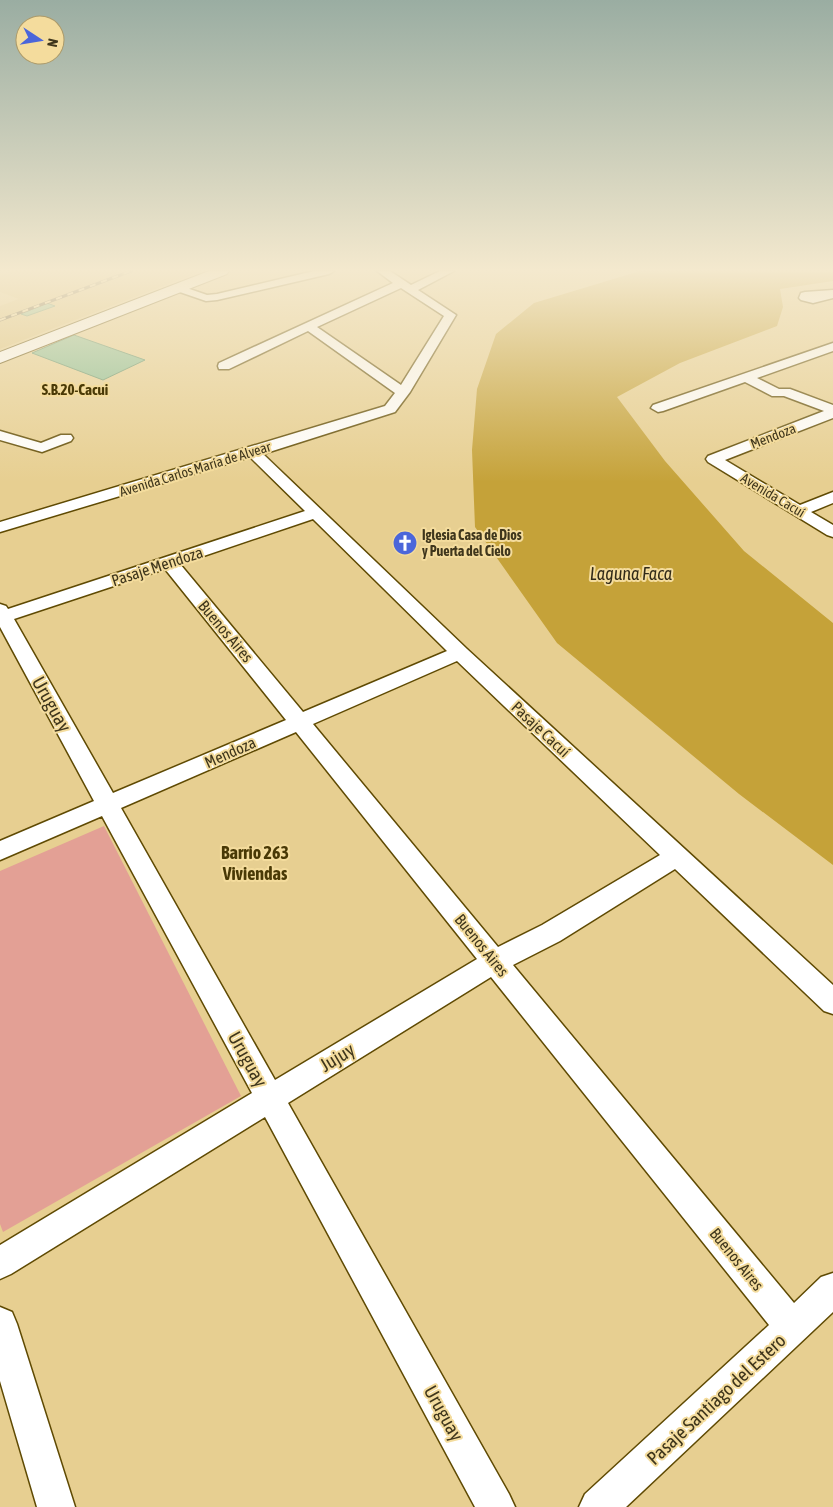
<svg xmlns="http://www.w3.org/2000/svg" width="833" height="1507" font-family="'Asap Condensed',sans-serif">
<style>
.built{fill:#dec47d}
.green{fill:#e3a095}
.water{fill:#c5a239}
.building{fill:#87bd91;stroke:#5c9067}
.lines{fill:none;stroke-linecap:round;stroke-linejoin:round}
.minor-casing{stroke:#5f4a03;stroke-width:3}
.major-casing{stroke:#5f4a03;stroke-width:2}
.minor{fill:#fff;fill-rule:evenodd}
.major{fill:#fff;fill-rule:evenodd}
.rail-casing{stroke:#655836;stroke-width:3}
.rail{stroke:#f4dc9d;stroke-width:2;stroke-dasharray:6;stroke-linecap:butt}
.labels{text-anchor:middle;stroke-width:4;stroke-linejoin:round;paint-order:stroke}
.far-street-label{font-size:14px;fill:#3f361c;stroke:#f4dc9d}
.far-poi-label{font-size:14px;font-weight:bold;fill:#3f361c;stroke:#f4dc9d;text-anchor:start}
.far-neighbourhood-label{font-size:15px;font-weight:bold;fill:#493906;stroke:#f4dc9d}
.street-label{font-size:16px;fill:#3f361c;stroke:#f4dc9d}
.water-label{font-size:18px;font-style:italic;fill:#312a18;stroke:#f4dc9d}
.neighbourhood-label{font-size:18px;font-weight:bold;fill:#493906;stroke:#f4dc9d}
.near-street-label{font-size:19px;fill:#3f361c;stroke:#f4dc9d}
</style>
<rect width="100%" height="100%" fill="#e7cf91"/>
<path class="built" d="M13,271H202L0,349V306L19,299L0,292V276Z"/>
<path class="green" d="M104,826L241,1096L3,1232L0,1224V871Z"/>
<path class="water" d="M640,271L833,272V281L780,289L783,307L777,326L680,363L617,397L665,461L744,551L833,623V865L739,794L557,643L475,527L472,450L477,389L496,334L534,303Z"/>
<path class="building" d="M47,303L55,306L27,316L21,314Z
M74,335L145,360L103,380L32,353Z"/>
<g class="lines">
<defs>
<path id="minor" d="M314,271H334L329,274L217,300L206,301L174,290L172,288L178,285L207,295L217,294Z
M377,271H390L411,285L440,271H454L418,290L456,315L410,392L395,412L263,454L467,649L833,985V1014L824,1011L675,869L560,941L513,965L794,1303L821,1277L833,1273V1312L626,1507H579L585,1494L769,1325L491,977L288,1103L509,1494L515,1507H475L265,1117L11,1274L0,1279V1245L252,1093L102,816L0,860V841L94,801L0,627V604L6,606L8,609L305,511L250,457L0,532V522L385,406L395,393L308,331L229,369H219L218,366L219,363L393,283ZM401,288L444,316L401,385L317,327ZM313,519L447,651L303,712L180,564ZM165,569L286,720L113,793L14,619ZM457,661L660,855L542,925L498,947L313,724ZM296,732L477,959L275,1080L121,808Z
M833,290V298L813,303L801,300L799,298L801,293L805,292Z
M833,343V351L757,378L779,389H790L833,405V418L725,460L800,505L833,492V503L811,512L833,525V537L827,535L708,462L706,459L708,456L824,411L784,396H772L745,382L663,411L658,412L651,408L653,405Z
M0,431L41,443L61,435H71L73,438L71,441L42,452L0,440Z
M0,1307L12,1312L17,1324L75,1507H37L0,1381Z"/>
<path id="major" d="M209,271H229L227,274L0,363V352Z"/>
</defs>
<use href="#minor" class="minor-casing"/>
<use href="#major" class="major-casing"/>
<use href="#minor" class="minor"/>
<use href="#major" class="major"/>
<defs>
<path id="rail" d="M0,320L131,271"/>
</defs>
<use href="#rail" class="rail-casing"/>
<use href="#rail" class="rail"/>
</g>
<linearGradient id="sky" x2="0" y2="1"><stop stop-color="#9aada2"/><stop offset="0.56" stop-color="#f4e9ce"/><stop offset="1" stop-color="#f4e9ce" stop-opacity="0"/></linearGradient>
<rect width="833" height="482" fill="url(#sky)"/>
<defs>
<symbol id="church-disc" viewBox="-11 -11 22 22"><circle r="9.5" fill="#4b66da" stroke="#f4dc9d"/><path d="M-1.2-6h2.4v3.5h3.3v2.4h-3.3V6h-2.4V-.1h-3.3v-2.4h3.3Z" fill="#fff"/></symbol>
</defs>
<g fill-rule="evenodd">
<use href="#church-disc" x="391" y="529" width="28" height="28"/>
</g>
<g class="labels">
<g class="far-street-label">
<text transform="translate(773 436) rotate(-21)" y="5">Mendoza</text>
<text transform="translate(195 469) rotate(-17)" y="5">Avenida Carlos María de Alvear</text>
<text transform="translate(773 495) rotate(31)" y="5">Avenida Cacuí</text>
</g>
<g class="far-poi-label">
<text x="422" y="540">Iglesia Casa de Dios<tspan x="422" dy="16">y Puerta del Cielo</tspan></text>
</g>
<g class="far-neighbourhood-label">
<text x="75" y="395">S.B.20-Cacui</text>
</g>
<g class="street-label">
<text transform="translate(157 566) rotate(-18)" y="6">Pasaje Mendoza</text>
<text transform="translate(226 631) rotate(50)" y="6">Buenos Aires</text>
<text transform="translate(541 729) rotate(43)" y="6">Pasaje Cacuí</text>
<text transform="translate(230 752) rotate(-24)" y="6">Mendoza</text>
<text transform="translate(482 945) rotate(51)" y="6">Buenos Aires</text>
<text transform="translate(737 1259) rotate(51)" y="6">Buenos Aires</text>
</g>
<g class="water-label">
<text x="631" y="580">Laguna Faca</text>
</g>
<g class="neighbourhood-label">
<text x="255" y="859">Barrio 263<tspan x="255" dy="21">Viviendas</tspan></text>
</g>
<g class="near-street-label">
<text transform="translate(52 704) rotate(61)" y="7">Uruguay</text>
<text transform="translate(337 1057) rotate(-31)" y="7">Jujuy</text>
<text transform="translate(248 1059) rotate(61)" y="7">Uruguay</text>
<text transform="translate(716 1399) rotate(-43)" y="7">Pasaje Santiago del Estero</text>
<text transform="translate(444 1413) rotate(61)" y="7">Uruguay</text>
</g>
</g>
<g transform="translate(40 40) rotate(102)"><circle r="24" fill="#f4dc9d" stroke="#ac9a69"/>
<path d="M0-4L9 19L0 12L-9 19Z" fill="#4b66da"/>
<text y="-8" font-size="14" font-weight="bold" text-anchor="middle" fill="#3f361c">N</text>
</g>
</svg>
